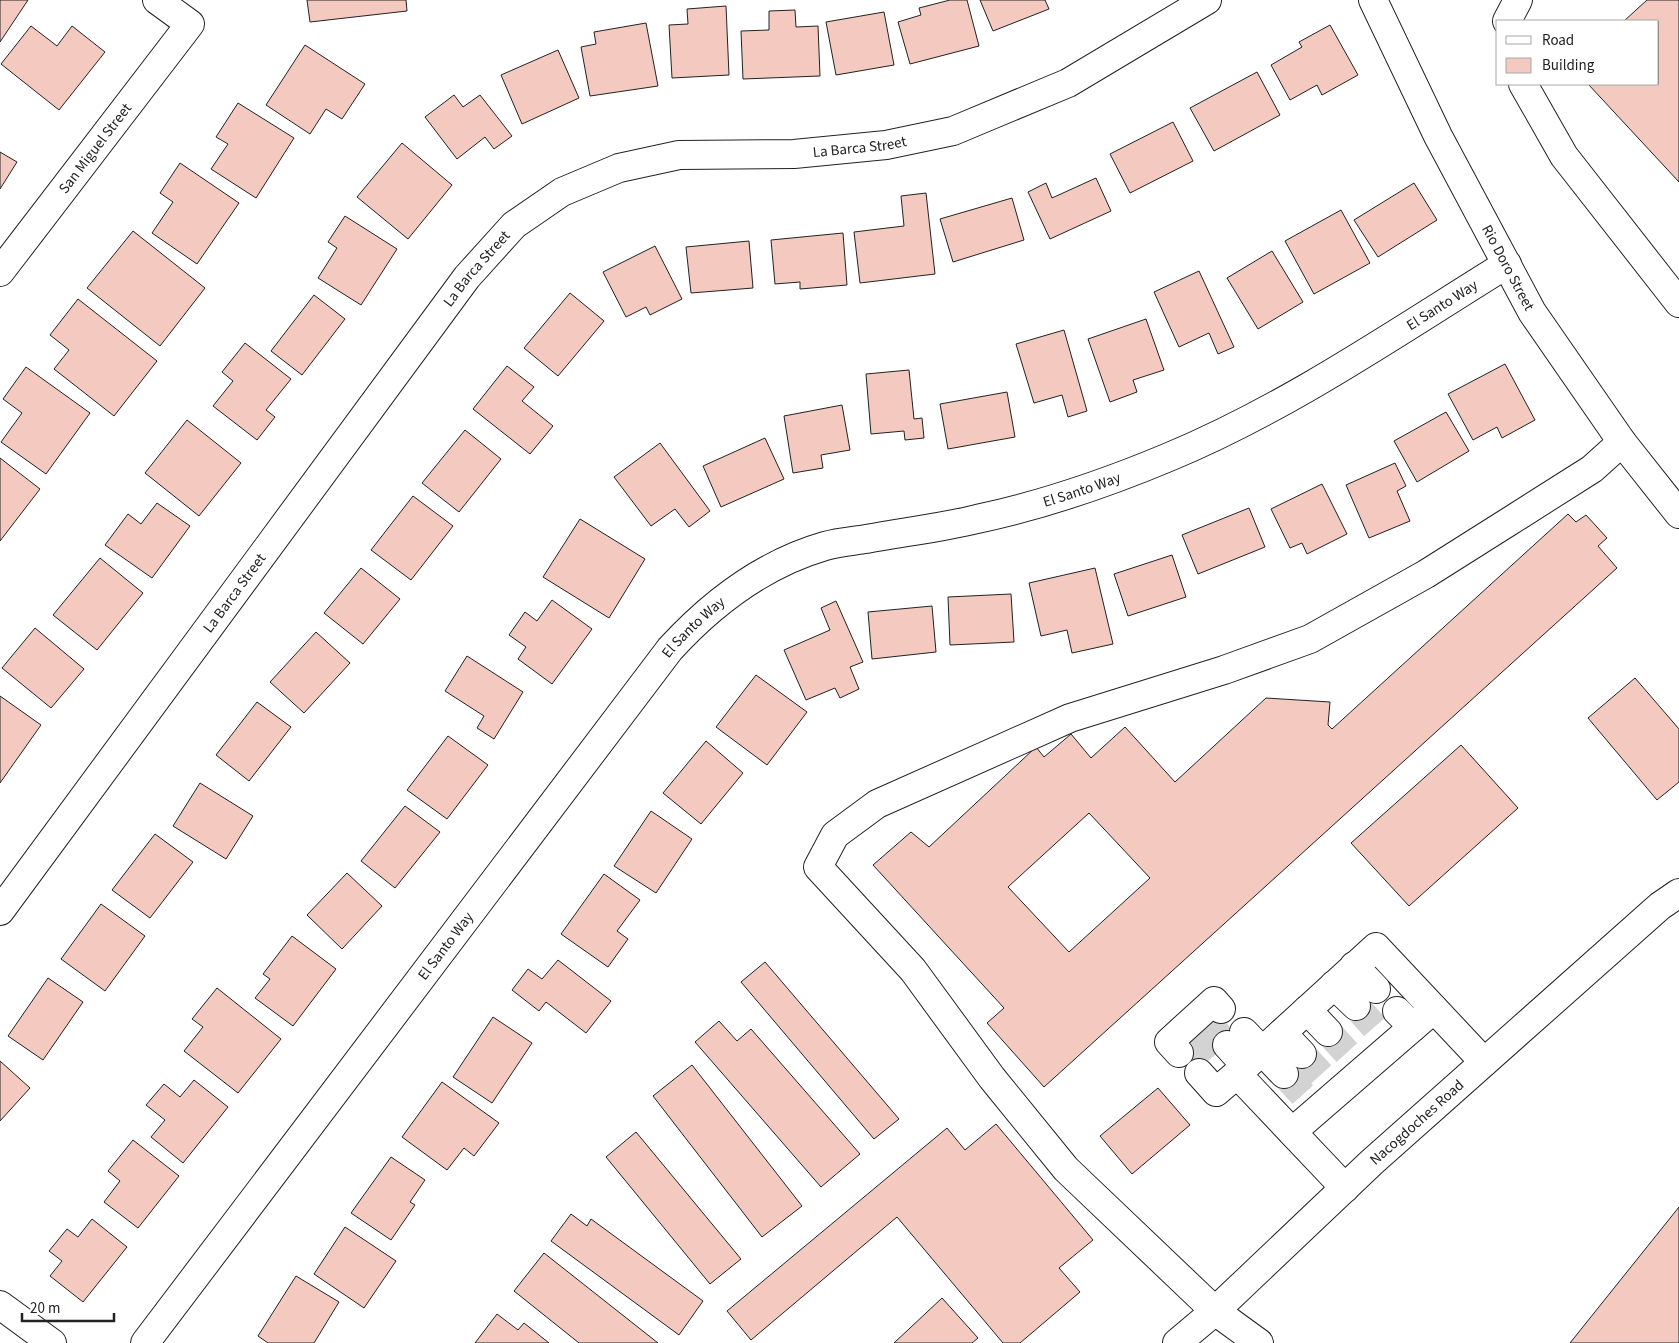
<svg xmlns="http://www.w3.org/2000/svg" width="1679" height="1343" font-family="'Source Sans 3',sans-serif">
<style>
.building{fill:#f3c9c0;stroke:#222;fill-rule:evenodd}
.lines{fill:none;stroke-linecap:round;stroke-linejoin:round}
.minor-tunnel{stroke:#d3d3d3;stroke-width:28;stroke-dasharray:28 14;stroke-linecap:butt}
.minor-casing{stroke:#222;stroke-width:30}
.major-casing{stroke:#222;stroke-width:30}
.minor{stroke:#fff;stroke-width:28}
.major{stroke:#fff;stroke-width:28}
.labels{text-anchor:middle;stroke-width:4;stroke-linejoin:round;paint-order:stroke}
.street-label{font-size:15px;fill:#222;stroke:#fff}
</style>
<rect width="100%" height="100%" fill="#fff"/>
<path class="building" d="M0,0H28L0,42Z
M307,0H406L407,11L310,22Z
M950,0H967L979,46L910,64L898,22L921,15L919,8Z
M980,0H1045L1049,9L993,31Z
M1647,0H1679V182L1588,84H1658V21H1624Z
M726,6L729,75L672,78L669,25L688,24L687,9Z
M795,10L796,27L818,26L820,76L743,79L741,31L769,30V11Z
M884,12L894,65L836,75L826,22Z
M646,23L658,86L590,96L581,47L596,44L594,32Z
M1330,25L1358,75L1322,95L1317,85L1290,100L1271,65L1302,47L1299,42Z
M31,26L57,46L72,26L105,52L59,110L1,64Z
M305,45L365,84L342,119L326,109L310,134L266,105Z
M558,50L579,98L522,124L501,75Z
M1257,72L1280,115L1214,151L1190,108Z
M454,95L463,107L480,95L512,136L494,149L485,137L457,159L425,117Z
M238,103L294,138L256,198L211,169L228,144L216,137Z
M1173,122L1193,161L1130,193L1110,154Z
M402,143L452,185L408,239L357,197Z
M0,152L17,162L0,189Z
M180,163L239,203L197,264L152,233L173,202L160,193Z
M1096,178L1111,211L1050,239L1028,192L1046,183L1052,198Z
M1414,183L1437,220L1378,257L1354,220Z
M926,193L935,274L860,283L854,232L904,226L901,196Z
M1012,198L1024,240L953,262L940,219Z
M1341,210L1370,263L1314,294L1285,241Z
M345,216L397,249L361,305L318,278L337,248L328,242Z
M133,231L205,288L160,346L87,288Z
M843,233L847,285L800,289V282L775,284L771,240Z
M749,241L753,288L691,293L686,247Z
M655,246L682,299L650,315L646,307L626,317L603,272Z
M1272,251L1303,302L1258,329L1227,278Z
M1199,271L1234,347L1218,354L1209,333L1179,347L1154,292Z
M570,293L604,321L558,376L524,348Z
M314,295L345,319L302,375L271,351Z
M78,299L157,361L114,416L54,369L69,350L50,335Z
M1146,319L1164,370L1133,380L1137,392L1110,402L1088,339Z
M1064,330L1087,411L1068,417L1062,395L1034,403L1016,344Z
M245,343L291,379L266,410L275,417L257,440L213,406L233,381L222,372Z
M1505,364L1535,420L1502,438L1497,427L1473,440L1448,394Z
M507,366L534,387L522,401L553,426L530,454L473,409Z
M26,367L90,413L46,474L1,442L22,413L3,399Z
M909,370L914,419L922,418L924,438L905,440L904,431L871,434L866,374Z
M1007,392L1015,437L948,449L940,404Z
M842,405L850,450L821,455L823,468L793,473L784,416Z
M1446,412L1469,451L1417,482L1394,441Z
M187,420L241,463L199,516L145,473Z
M465,430L501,459L459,512L422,483Z
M765,438L784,479L721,507L703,466Z
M660,443L710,511L689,527L675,509L651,526L614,477Z
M0,458L40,489L0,541Z
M1395,463L1406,486L1397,491L1410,521L1369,538L1346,485Z
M1322,484L1347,534L1307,554L1302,543L1290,548L1271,509Z
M413,496L453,526L411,580L371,550Z
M157,503L190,526L152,578L105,545L128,514L141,524Z
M1249,508L1265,547L1198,574L1182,535Z
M1568,514L1576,522L1586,515L1607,538L1598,546L1617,568L1044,1087L987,1023L1004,1008L873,865L911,832L929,847L1036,747L1044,757L1071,734L1091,758L1125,727L1175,782L1266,698L1330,702L1328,725L1332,729ZM1089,813L1150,878L1069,952L1008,887Z
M580,519L645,559L609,618L543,577Z
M1172,555L1186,597L1128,616L1114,574Z
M100,558L143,593L97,650L53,615Z
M361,568L400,599L363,644L324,613Z
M1095,568L1113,644L1072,653L1067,630L1041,636L1029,583Z
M1011,594L1014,642L950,645L948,597Z
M552,600L592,629L552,684L518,659L526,647L509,635L525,612L537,621Z
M836,601L863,662L850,667L859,689L840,698L835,688L806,700L784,650L830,630L821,608Z
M932,606L936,652L872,659L868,612Z
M35,628L84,669L51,708L2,668Z
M316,632L350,663L304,713L270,682Z
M467,656L523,692L494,739L477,728L484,716L445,691Z
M756,675L807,712L767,765L716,727Z
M1635,678L1679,729V782L1657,800L1588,718Z
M0,696L41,725L0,783Z
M257,702L291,727L249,781L216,755Z
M448,736L488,765L447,819L407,790Z
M706,741L743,773L701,824L663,793Z
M1461,745L1518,808L1409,906L1351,843Z
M200,783L253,816L226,859L173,826Z
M405,806L440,832L395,888L361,861Z
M651,811L692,839L656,893L614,866Z
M155,834L193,862L150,918L112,890Z
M347,873L382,906L342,949L307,915Z
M604,874L640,900L617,931L628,939L608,967L561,934Z
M101,904L145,936L105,991L61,959Z
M292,936L336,969L293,1026L255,998L270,979L263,974Z
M558,960L611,1001L586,1033L546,1002L539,1011L512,990L528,969L542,979Z
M765,962L899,1119L874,1139L741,982Z
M48,978L83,1002L43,1060L8,1036Z
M217,988L281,1039L238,1093L184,1051L203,1027L192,1019Z
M493,1017L532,1043L492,1103L453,1077Z
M719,1021L737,1041L751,1029L860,1154L821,1187L695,1042Z
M0,1061L30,1088L0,1121Z
M692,1065L802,1206L762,1237L653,1096Z
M194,1080L228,1107L183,1163L151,1137L165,1120L146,1105L164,1084L180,1097Z
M442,1082L499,1123L474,1156L464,1148L447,1170L402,1137Z
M1158,1088L1190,1125L1132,1174L1100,1136Z
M996,1124L1093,1240L1059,1268L1080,1292L1020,1343H1003L897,1217L751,1340L727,1311L947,1128L965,1150Z
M636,1132L741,1259L710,1284L606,1157Z
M133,1140L179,1176L138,1228L104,1202L120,1181L108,1171Z
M391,1157L425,1180L410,1202L415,1205L391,1240L351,1213Z
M1679,1207V1343H1570Z
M571,1214L587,1226L591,1219L703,1301L679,1335L551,1241Z
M92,1219L127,1247L83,1302L50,1276L62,1261L49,1251L67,1229L78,1237Z
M345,1227L396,1261L364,1308L314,1274Z
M544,1253L658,1343H579L514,1291Z
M296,1276L339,1302L314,1343H268L258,1336Z
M942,1298L978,1338L972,1343H894Z
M497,1314L518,1330L524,1323L549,1343H475Z"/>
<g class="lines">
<path class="minor-tunnel" d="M1356,1006L1378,1031
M1206,1021L1227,1045
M1328,1032L1350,1056
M1193,1037L1213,1061
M1302,1054L1325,1079
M1284,1074L1305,1097"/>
<defs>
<g id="minor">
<path id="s1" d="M1373,0L1438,136L1532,312L1622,442L1679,514"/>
<path d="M1507,21L1518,0"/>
<path d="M1523,84L1564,156L1679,303"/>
<path id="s2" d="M0,272L190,24L157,0"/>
<path id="s3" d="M0,911L467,277L514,225L562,192L619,168L679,155L794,154L886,145L953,131L1068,83L1207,0"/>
<path d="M1354,966L1376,989"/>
<path d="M1334,985L1356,1006"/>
<path d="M1307,1010L1328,1032"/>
<path d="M1397,1011L1413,1027"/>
<path d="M1244,1032L1284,1074"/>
<path d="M1282,1033L1302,1054"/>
<path d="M1227,1045L1246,1066"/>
<path d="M1179,1053L1169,1042L1214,1001L1221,1009"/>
<path d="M1199,1073L1216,1092L1237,1074"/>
<path d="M1292,1132L1434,1009"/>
<path d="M1345,1188L1237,1074L1376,947L1484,1062"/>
<path d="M0,1305L52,1343"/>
<path id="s4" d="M145,1343L670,649C713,602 763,564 825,546C838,542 853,541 866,539C903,532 941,528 977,519C1043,505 1107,483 1169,457C1289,407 1397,332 1507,264"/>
<path d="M1259,1343L1215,1311L1066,1169L992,1078L913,970L818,867L835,835L877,804L1070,718L1224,670L1310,639L1426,574L1510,521L1592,469L1622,442"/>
</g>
<g id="major">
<path id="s5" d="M1177,1343L1215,1311L1372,1162L1660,906L1679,893"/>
</g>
</defs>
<use href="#minor" class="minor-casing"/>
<use href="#major" class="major-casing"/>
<use href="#minor" class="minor"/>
<use href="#major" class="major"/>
</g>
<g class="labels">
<g class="street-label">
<text dy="5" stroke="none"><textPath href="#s3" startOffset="1220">La Barca Street</textPath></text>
<text dy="5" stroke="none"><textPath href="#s2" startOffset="156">San Miguel Street</textPath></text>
<text dy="5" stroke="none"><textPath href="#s1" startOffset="300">Rio Doro Street</textPath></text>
<text dy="5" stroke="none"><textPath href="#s3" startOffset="800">La Barca Street</textPath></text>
<text dy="5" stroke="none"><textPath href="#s4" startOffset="1728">El Santo Way</textPath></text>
<text dy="5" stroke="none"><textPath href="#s4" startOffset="1322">El Santo Way</textPath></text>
<text dy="5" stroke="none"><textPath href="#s3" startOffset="395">La Barca Street</textPath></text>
<text dy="5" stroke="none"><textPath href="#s4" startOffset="902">El Santo Way</textPath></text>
<text dy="5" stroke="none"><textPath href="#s4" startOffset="498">El Santo Way</textPath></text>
<text dy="5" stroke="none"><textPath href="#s5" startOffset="326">Nacogdoches Road</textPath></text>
</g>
</g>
<rect x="1496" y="20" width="162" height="65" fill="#ffffff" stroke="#a7a7a7"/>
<rect x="1506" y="36" width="25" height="8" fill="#ffffff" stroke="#a7a7a7"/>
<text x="1542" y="45" font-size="15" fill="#222222">Road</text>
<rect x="1506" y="58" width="25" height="15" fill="#f3c9c0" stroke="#a7a7a7"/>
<text x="1542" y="70" font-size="15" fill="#222222">Building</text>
<path d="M22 1313v8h92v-8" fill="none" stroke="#222222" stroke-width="2.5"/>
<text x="30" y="1313" font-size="15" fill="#222222" stroke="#ffffff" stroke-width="4" paint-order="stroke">20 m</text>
</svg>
